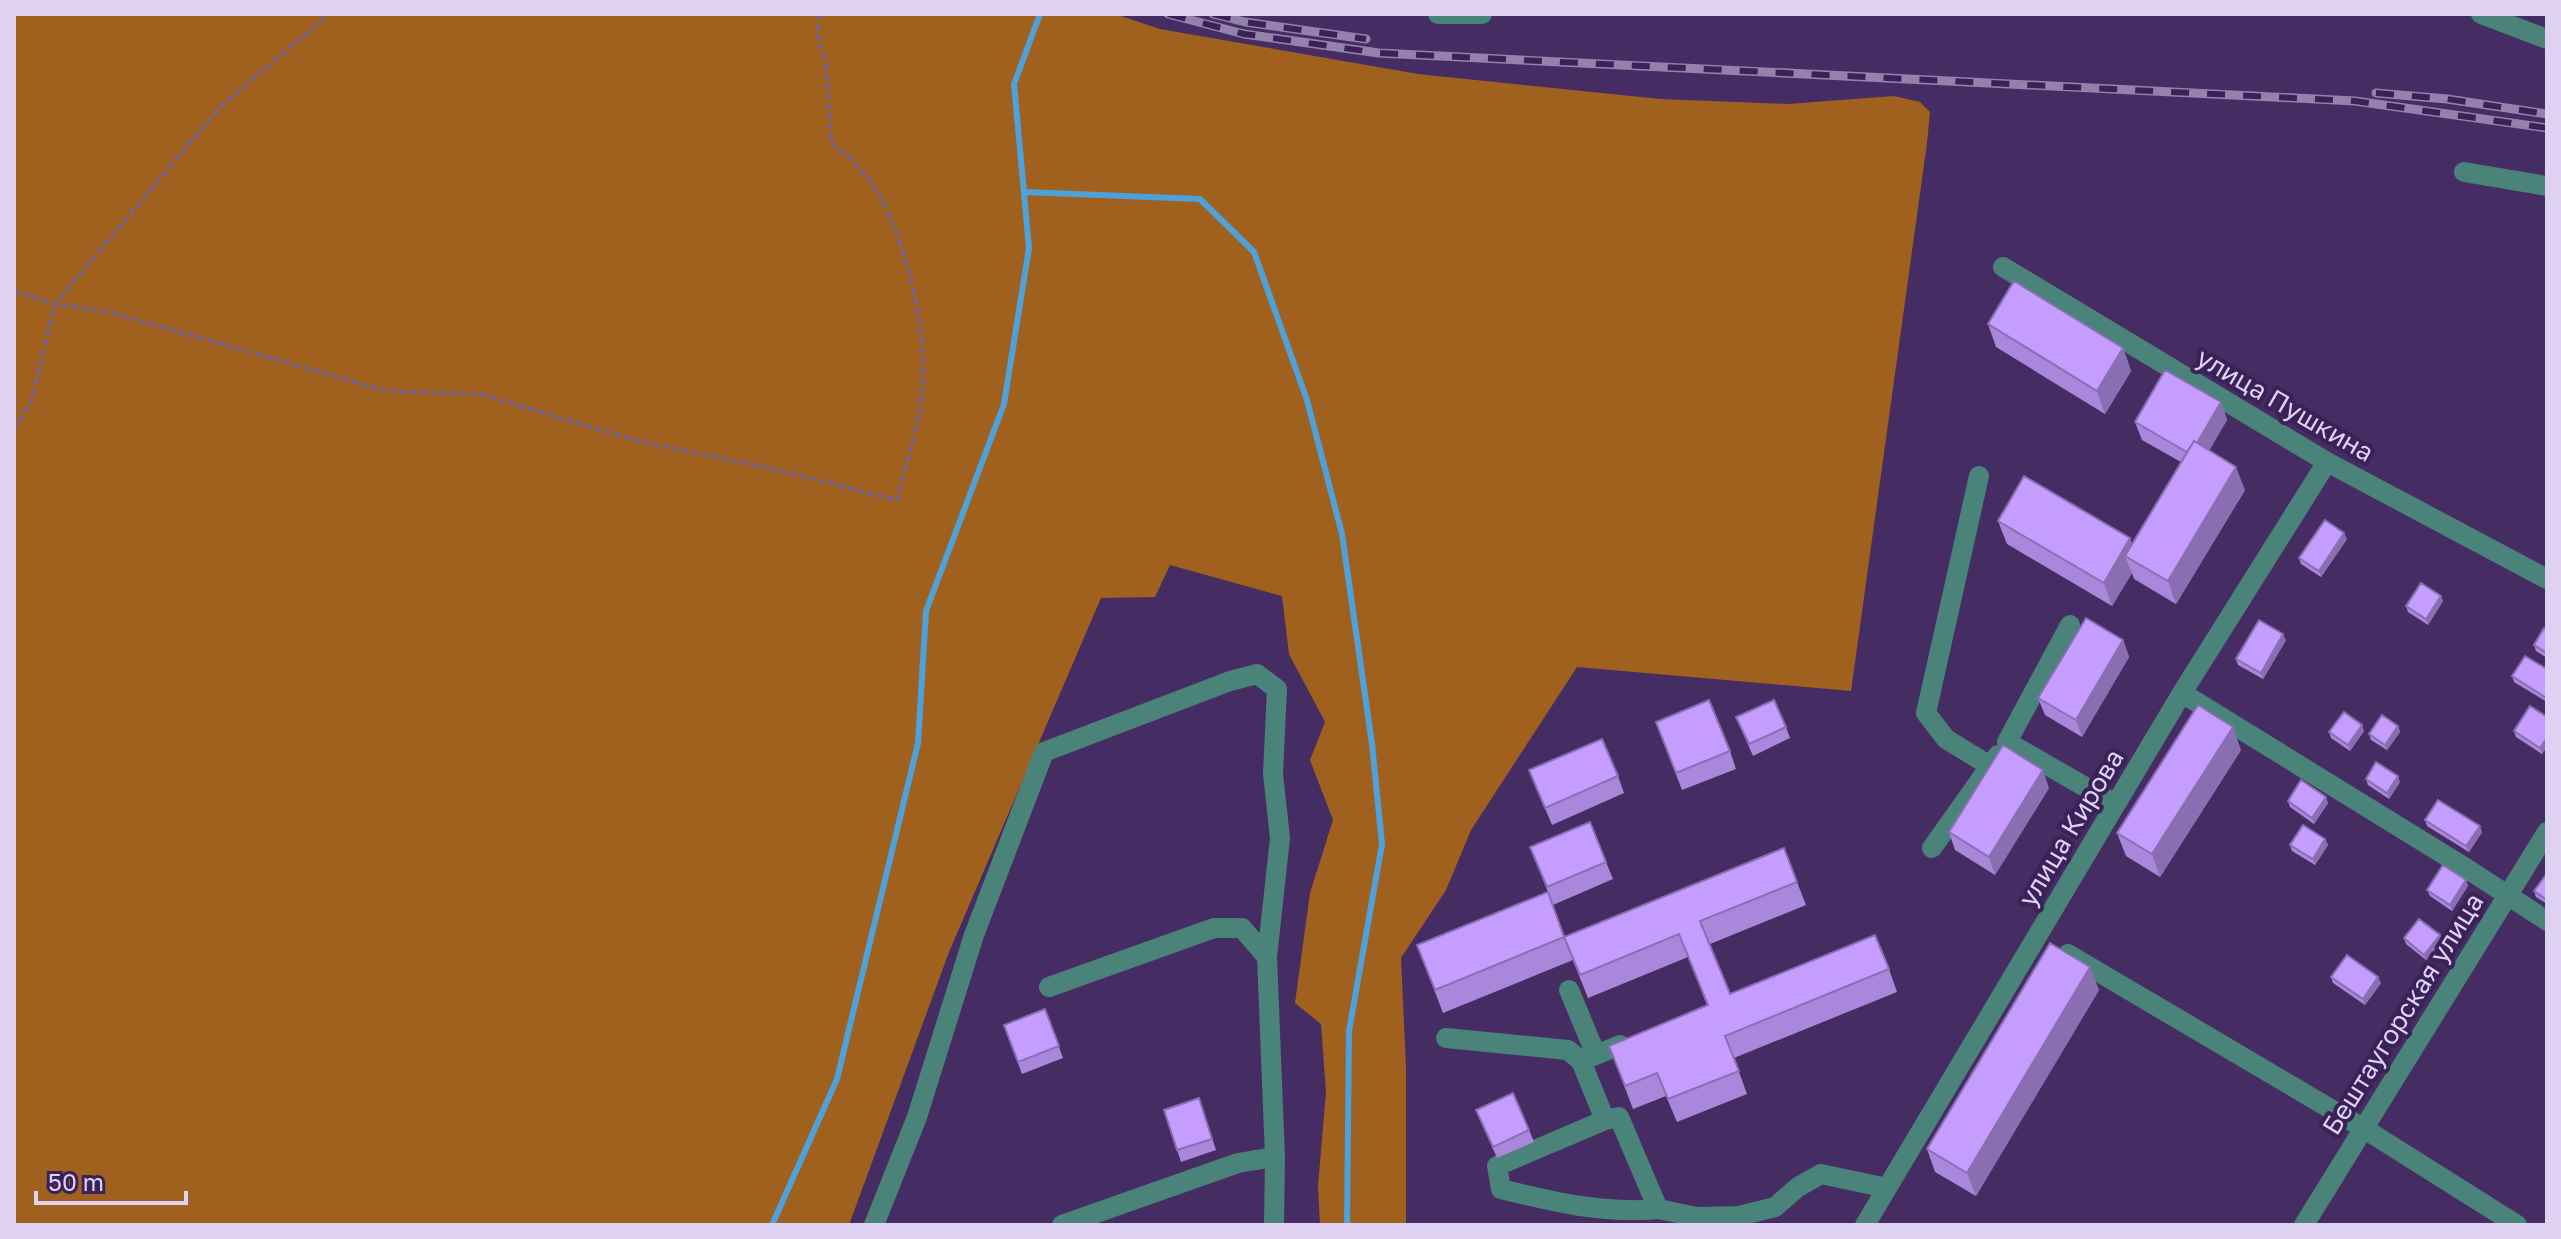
<svg xmlns="http://www.w3.org/2000/svg" width="2561" height="1239" font-family="'Golos Text',sans-serif">
<style>
.forest{fill:#a0611f}
.lines{fill:none;stroke-linecap:round;stroke-linejoin:round}
.stream{stroke:#4fa1da;stroke-width:6}
.path{stroke:#786493;stroke-width:4;stroke-dasharray:6 4;stroke-linecap:butt}
.minor{stroke:#49837a;stroke-width:20}
.rail-casing{stroke:#9482ad;stroke-width:9}
.rail{stroke:#3a2258;stroke-width:6;stroke-dasharray:18;stroke-linecap:butt}
.wall{fill:#a987db}
.shaded-wall{fill:#8a6eb2}
.building{fill:#c59dff;stroke:#8a6eb2;stroke-width:2}
.labels{text-anchor:middle;stroke-width:8;stroke-linejoin:round;paint-order:stroke}
.street-label{font-size:26px;fill:#ded1f2;stroke:#3a2258}
</style>
<rect width="100%" height="100%" fill="#452d63"/>
<path class="forest" d="M14,14H1115L1160,29L1418,74L1660,99L1788,104L1894,96L1920,102L1930,112L1927,143L1851,691L1577,667L1471,830L1446,890L1401,958L1406,1067V1225H1320L1318,1186L1326,1091L1321,1024L1295,1003L1310,893L1333,820L1310,760L1325,722L1289,654L1282,596L1170,565L1155,597L1101,598L949,952L849,1225H14Z"/>
<g class="lines">
<path class="stream" d="M1024,192L1200,199L1254,252L1307,400L1342,534L1372,744L1382,844L1349,1031L1347,1225
M772,1225L837,1079L918,743L926,611L1004,404L1029,248L1014,84L1040,14"/>
<path class="path" d="M14,291L55,304L109,312L387,391L480,394L638,441L778,470L897,500C906,465 918,428 922,392C928,331 908,251 880,196C869,176 848,156 831,142L826,65L817,32L820,14
M14,429L31,402L55,304L220,107L329,14"/>
<path class="minor" d="M1438,14H1482
M2481,14L2547,39
M2464,172L2547,186
M2003,267L2327,462L2547,579
M1979,476L1926,713L1946,739L1990,766
M2070,625L2007,742L2115,804
M2182,693L2469,870L2547,921
M1932,848L1998,755
M2068,954L2363,1128L2517,1225
M1049,987L1214,928H1242L1267,957
M1569,990L1596,1055
M1446,1038L1568,1050L1581,1061
M1620,1045L1581,1061L1605,1120L1619,1117L1658,1209L1697,1217L1739,1216L1775,1207L1798,1187L1821,1174L1887,1188
M1605,1120L1497,1166L1501,1189C1553,1202 1604,1214 1658,1209
M874,1225L917,1117L974,935L1044,752L1230,681L1257,674L1277,689L1273,774L1280,838L1267,957L1275,1157L1274,1225
M1062,1225L1238,1163L1275,1157
M1865,1225L2182,693L2327,462
M2304,1225L2547,832"/>
<defs>
<path id="rail" d="M1168,14L1244,34L1379,53L2355,101L2547,128
M1213,14L1245,22L1366,39
M2376,93L2447,99L2547,114"/>
</defs>
<use href="#rail" class="rail-casing"/>
<use href="#rail" class="rail"/>
</g>
<path class="wall" d="M1988,324L2123,348L2131,371L2105,414L1996,347Z
M2221,402L2227,420L2209,450L2245,490L2176,604L2134,579L2132,573L2112,606L2007,544L1998,521L2132,544L2181,462L2142,440L2135,422Z
M2347,539L2321,577L2301,564L2299,558Z
M2443,601L2428,625L2408,612L2406,606Z
M2547,631V658L2536,651L2534,645Z
M2123,640L2129,657L2082,737L2045,715L2038,698Z
M2286,640L2263,679L2238,665L2236,659Z
M2547,669V702L2514,682L2512,676Z
M1736,717L1786,727L1790,738L1753,756Z
M2547,717V747L2542,754L2516,737L2514,731Z
M1656,722L1730,751L1736,769L1682,790Z
M2398,726L2400,732L2387,750L2371,740L2369,734Z
M2364,731L2350,751L2331,738L2329,732Z
M2241,750L2160,877L2126,856L2117,833Z
M1529,770L1618,776L1624,793L1552,825Z
M2366,779L2400,782L2389,799L2368,785Z
M2049,788L1995,875L1955,850L1949,832Z
M2288,801L2328,803L2314,824L2290,807Z
M2425,820L2482,832L2469,852L2427,826Z
M2325,839L2328,845L2315,865L2292,851L2290,845Z
M1530,847L1606,862L1613,879L1553,905L1565,937L1797,882L1806,905L1710,944L1730,994L1889,969L1897,992L1734,1058L1747,1094L1677,1122L1666,1096L1633,1109L1609,1046L1707,1005L1688,957L1588,998L1572,958L1573,960L1443,1013L1417,945L1548,892Z
M2547,877V904L2536,897L2534,891Z
M2466,880L2468,886L2452,911L2430,896L2427,890Z
M2440,935L2442,941L2426,960L2406,944L2404,938Z
M2331,977L2381,983L2365,1005L2333,983Z
M2099,990L1976,1196L1935,1172L1927,1149Z
M1045,1009L1063,1058L1022,1074L1004,1025Z
M1199,1098L1216,1150L1181,1162L1164,1110Z
M1476,1110L1529,1130L1534,1142L1497,1158Z"/>
<path class="shaded-wall" d="M2123,348L2131,371L2105,414L2097,391Z
M2221,402L2227,420L2197,472L2191,454Z
M2236,467L2245,490L2176,604L2168,581Z
M2344,533L2347,539L2321,577L2319,571Z
M2130,538L2139,561L2125,556L2132,573L2112,606L2104,583Z
M2441,596L2443,601L2428,625L2426,619Z
M2283,634L2286,640L2263,679L2261,673Z
M2123,640L2129,657L2082,737L2076,720Z
M2362,725L2364,731L2350,751L2348,745Z
M2398,726L2400,732L2387,750L2385,745Z
M2233,727L2241,750L2160,877L2152,854Z
M2547,738V747L2542,754L2540,748Z
M2043,770L2049,788L1995,875L1989,857Z
M2398,776L2400,782L2389,799L2387,793Z
M2326,797L2328,803L2314,824L2312,818Z
M2480,826L2482,832L2469,852L2466,846Z
M2325,839L2328,845L2315,865L2313,859Z
M2466,880L2468,886L2452,911L2450,905Z
M2440,935L2442,941L2426,960L2424,955Z
M2090,967L2099,990L1976,1196L1967,1173Z
M2378,977L2381,983L2365,1005L2363,999Z"/>
<path class="building" d="M2014,281L2123,348L2097,391L1988,324Z
M2165,370L2221,402L2197,443L2194,441L2187,452L2135,422Z
M2194,441L2236,467L2168,581L2125,556Z
M2024,476L2130,538L2104,583L1998,521Z
M2325,520L2344,533L2319,571L2299,558Z
M2421,583L2441,596L2426,619L2406,606Z
M2086,618L2123,640L2076,720L2038,698Z
M2259,620L2283,634L2261,673L2236,659Z
M2544,628L2547,631V653L2534,645Z
M2525,656L2547,669V694L2545,697L2512,676Z
M1709,700L1730,751L1676,773L1656,722Z
M1774,700L1786,727L1749,744L1736,717Z
M2198,705L2233,727L2152,854L2117,833Z
M2530,706L2547,717V738L2540,748L2514,731Z
M2344,712L2362,725L2348,745L2329,732Z
M2382,715L2398,726L2385,745L2369,734Z
M1602,739L1618,776L1545,808L1529,770Z
M2003,745L2043,770L1989,857L1949,832Z
M2376,762L2398,776L2387,793L2366,779Z
M2301,780L2326,797L2312,818L2288,801Z
M2438,800L2480,826L2466,846L2425,820Z
M1590,822L1606,862L1547,887L1530,847Z
M2303,825L2325,839L2313,859L2290,845Z
M1784,848L1797,882L1700,921L1730,994L1875,935L1889,969L1725,1036L1739,1071L1668,1099L1657,1073L1625,1086L1609,1046L1708,1005L1679,934L1580,975L1564,937Z
M2443,865L2466,880L2450,905L2427,890Z
M2545,876L2547,877V900L2534,891Z
M1548,892L1564,937L1435,990L1417,945Z
M2419,919L2440,935L2424,955L2404,938Z
M2050,943L2090,967L1967,1173L1927,1149Z
M2347,955L2378,977L2363,999L2331,977Z
M1045,1009L1059,1046L1018,1062L1004,1025Z
M1513,1093L1529,1130L1493,1147L1476,1110Z
M1199,1098L1212,1139L1177,1150L1164,1110Z"/>
<g class="labels">
<g class="street-label">
<text transform="translate(2285 405) rotate(30)" y="9">улица Пушкина</text>
<text transform="translate(2071 828) rotate(-59)" y="9">улица Кирова</text>
<text transform="translate(2403 1014) rotate(-58)" y="9">Бештаугорская улица</text>
</g>
</g>
<rect width="2561" height="1239" fill="none" stroke="#ded1f2" stroke-width="32"/>
<path d="M36 1191v12h150v-12" fill="none" stroke="#ded1f2" stroke-width="4"/>
<text x="48" y="1191" font-size="24" fill="#ded1f2" stroke="#3a2258" stroke-width="6" paint-order="stroke">50 m</text>
</svg>
